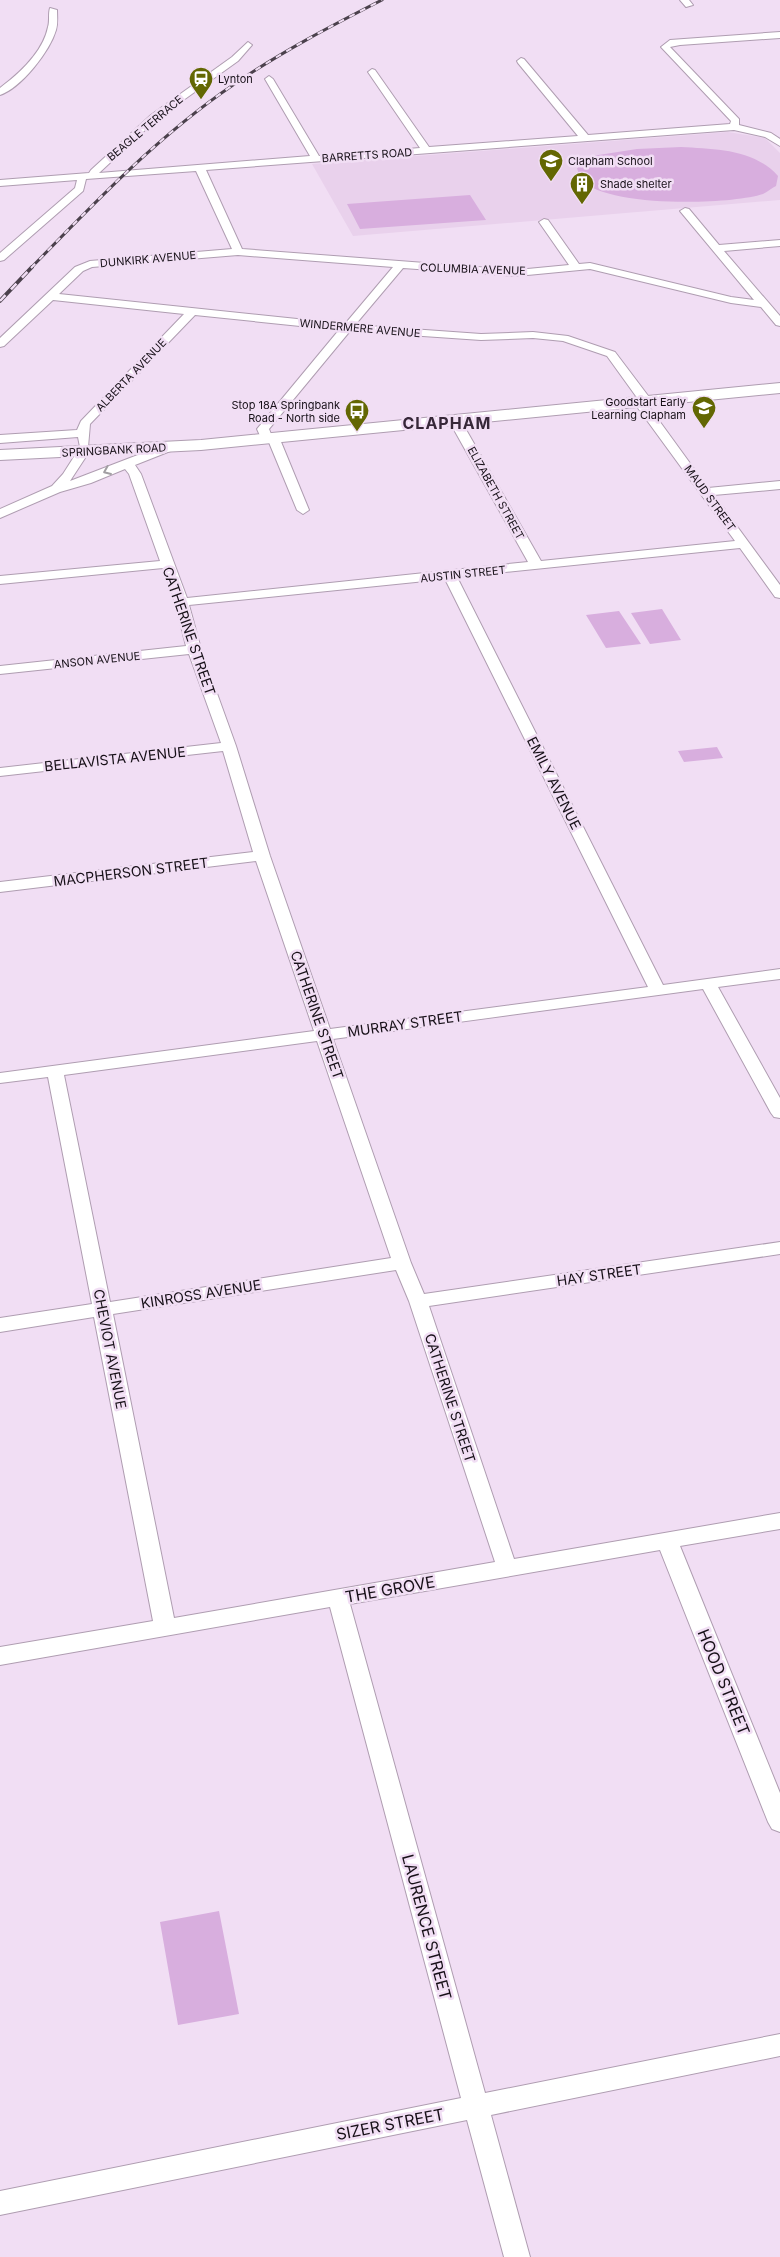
<svg xmlns="http://www.w3.org/2000/svg" width="780" height="2257" font-family="Inter,sans-serif">
<style>
.built{fill:#e9d1ec}
.green{fill:#d8aede}
.lines{fill:none;stroke-linecap:round;stroke-linejoin:round}
.street-casing{stroke:#af9db1;stroke-width:2}
.secondary-casing{stroke:#af9db1;stroke-width:2}
.street{fill:#fff;fill-rule:evenodd}
.secondary{fill:#fff;fill-rule:evenodd}
.rail-far1-casing{stroke:#4b414c;stroke-width:3}
.rail-casing{stroke:#4b414c;stroke-width:4}
.rail-far1{stroke:#f1def4;stroke-width:2;stroke-dasharray:6;stroke-linecap:butt}
.rail{stroke:#f1def4;stroke-width:2.5;stroke-dasharray:8;stroke-linecap:butt}
.oneway{stroke:#a29fa3}
.labels{text-anchor:middle;stroke-width:5;stroke-linejoin:round;paint-order:stroke}
.far-poi-label{font-size:11px;fill:#171018;stroke:#f1def4;text-anchor:start}
.far-street-label{font-size:11px;fill:#171018;stroke:#f1def4}
.street-label{font-size:14px;fill:#171018;stroke:#f1def4}
.far-district-label{font-size:16px;font-weight:bold;letter-spacing:1px;fill:#362738;stroke:#f1def4}
.near-street-label{font-size:16px;fill:#171018;stroke:#f1def4}
</style>
<rect width="100%" height="100%" fill="#f1def4"/>
<path class="built" d="M728,132L765,138L780,153V200L353,236L312,164Z"/>
<path class="green" d="M681,147C715,149 754,149 778,176L776,186C772,188 767,192 763,194C730,205 604,208 581,179C579,176 578,171 577,168L592,156L637,149Z
M470,195L486,220L360,229L347,204Z
M662,609L681,640L650,644L631,613Z
M619,611L641,644L606,648L586,615Z
M717,747L723,758L684,762L678,751Z
M219,1911L239,2014L178,2025L160,1922Z"/>
<g class="lines">
<defs>
<path id="street" d="M680,0H689L693,5L686,7Z
M50,8L57,10C57,17 58,23 56,30C50,51 21,88 0,95V88C20,73 43,52 48,27C50,21 48,14 50,8Z
M780,32V38L680,45L670,47L739,119V125L771,133L780,139V146L765,137L734,130L206,170L242,249L517,270L569,265L539,222L544,219L548,220L579,264L590,263L731,297L754,300L680,211L685,208L689,209L719,245L780,240V246L724,251L780,316V326L776,325L761,307L731,303L590,269L517,276L403,268L355,325L481,334L533,332L568,336L615,352L652,401L647,404L708,488L780,481V489L714,495L780,585V598L775,597L740,548L457,577L663,985L780,969V979L718,987L780,1098V1118L774,1117L771,1113L703,989L333,1039L411,1263L424,1294L780,1242V1254L429,1306L514,1559L780,1513V1529L680,1546L780,1793V1832L772,1829L768,1822L660,1550L350,1604L485,2093L780,2034V2056L491,2115L530,2257H504L467,2120L0,2215V2191L461,2098L330,1607L0,1665V1647L153,1621L94,1317L0,1332V1318L92,1304L48,1077L0,1083V1073L314,1031L256,861L0,892V882L253,852L223,751L0,776V768L221,743L189,654L0,674V666L186,646L175,602L163,568L0,584V576L160,561L129,474L125,469L91,483L60,492L0,518V509L52,486L63,474L79,449L83,448L89,452L70,481L169,443L173,444L175,447L173,450L135,465L141,474L187,598L528,562L448,419L454,415L460,419L541,561L735,541L635,404L633,402L638,399L607,356L563,341L533,338L481,340L350,331L269,429L271,434H277L279,437L309,510L303,514L297,510L268,440H262L257,429L339,330L195,315L90,424L88,447H80L78,437L0,443V435L77,430L81,421L184,314L53,300L4,346L0,347V338L75,267L90,261L232,249L196,171L86,179L83,191L4,260L0,261V253L75,188L77,180L0,186V180L89,173L91,170L151,115L232,57L248,42L252,45L238,61L157,119L99,173L310,156L265,79L269,76L273,79L319,156L420,148L368,72L372,69L375,70L429,147L578,136L518,63L517,61L521,58L524,59L588,135L730,124L731,121L661,47L670,40ZM238,255L393,267L345,324L59,294L83,271L92,267ZM445,579L648,987L330,1029L270,856L236,746L201,649L189,605ZM317,1041L391,1258L110,1302L64,1075ZM396,1270L409,1301L495,1562L174,1618L113,1314Z"/>
<path id="secondary" d="M780,383V393L201,450L0,460V450L201,440Z"/>
</defs>
<use href="#street" class="street-casing"/>
<use href="#secondary" class="secondary-casing"/>
<use href="#street" class="street"/>
<use href="#secondary" class="secondary"/>
<defs>
<path id="rail-far1" d="M31,268C94,203 158,136 233,85C281,52 331,26 382,0"/>
<path id="rail" d="M0,301L32,267"/>
</defs>
<use href="#rail-far1" class="rail-far1-casing"/>
<use href="#rail" class="rail-casing"/>
<use href="#rail-far1" class="rail-far1"/>
<use href="#rail" class="rail"/>
</g>
<defs><path id="oneway-chevron" d="M-2-3.5L2.5 0L-2 3.5" fill="none" stroke-width="1.6" stroke-linecap="round" stroke-linejoin="round" transform="scale(1.25)"/></defs>
<use class="oneway" href="#oneway-chevron" transform="translate(107 471) rotate(157)"/>
<defs>
<symbol id="station-pin" viewBox="-11 -11 22 30"><path d="M0 17L-7.5 6A9.5 9.5 0 1 1 7.5 6Z" fill="#636703" stroke="#f1def4"/><path d="M-3-6H3Q5-6 5-4V2Q5 4 3 4L4.5 6H3L1.5 4h-3L-3 6H-4.5L-3 4Q-5 4-5 2V-4Q-5-6-3-6ZM-3.5-4v3h7v-3ZM-3.5 1v1.5H-2V1ZM2 1v1.5H3.5V1Z" fill="#fff"/></symbol>
<symbol id="school-pin" viewBox="-11 -11 22 30"><path d="M0 17L-7.5 6A9.5 9.5 0 1 1 7.5 6Z" fill="#636703" stroke="#f1def4"/><path d="M0-5L7-2L0 1L-7-2ZM-4 1L0 2.5L4 1V4Q0 6-4 4Z" fill="#fff"/></symbol>
<symbol id="building-pin" viewBox="-11 -11 22 30"><path d="M0 17L-7.5 6A9.5 9.5 0 1 1 7.5 6Z" fill="#636703" stroke="#f1def4"/><path d="M-4-6H4V6H1V3H-1V6H-4ZM-2.5-4.3h1.7v1.8h-1.7ZM.8-4.3h1.7v1.8H.8ZM-2.5-1h1.7V.8h-1.7ZM.8-1h1.7V.8H.8Z" fill="#fff"/></symbol>
<symbol id="bus-pin" viewBox="-11 -11 22 30"><path d="M0 17L-7.5 6A9.5 9.5 0 1 1 7.5 6Z" fill="#636703" stroke="#f1def4"/><path d="M-5-6H5V4H4V6H2V4H-2V6H-4V4H-5ZM-3.5-4V0h7V-4ZM-3.5 1.2v1.5H-2V1.2ZM2 1.2v1.5H3.5V1.2Z" fill="#fff"/></symbol>
</defs>
<g fill-rule="evenodd">
<use href="#station-pin" x="187" y="65" width="28" height="38"/>
<use href="#school-pin" x="537" y="147" width="28" height="38"/>
<use href="#building-pin" x="568" y="170" width="28" height="38"/>
<use href="#school-pin" x="690" y="394" width="28" height="38"/>
<use href="#bus-pin" x="343" y="397" width="28" height="38"/>
</g>
<g class="labels">
<g class="far-poi-label">
<text x="218" y="83">Lynton</text>
<text x="568" y="165">Clapham School</text>
<text x="600" y="188">Shade shelter</text>
<text x="686" y="406" text-anchor="end">Goodstart Early<tspan x="686" dy="13">Learning Clapham</tspan></text>
<text x="340" y="409" text-anchor="end">Stop 18A Springbank<tspan x="340" dy="13">Road - North side</tspan></text>
</g>
<g class="far-street-label">
<text transform="translate(145 128) rotate(-40)" y="4">BEAGLE TERRACE</text>
<text transform="translate(367 155) rotate(-4)" y="4">BARRETTS ROAD</text>
<text transform="translate(148 259) rotate(-5)" y="4">DUNKIRK AVENUE</text>
<text transform="translate(473 269) rotate(2)" y="4">COLUMBIA AVENUE</text>
<text transform="translate(360 328) rotate(5)" y="4">WINDERMERE AVENUE</text>
<text transform="translate(131 375) rotate(-46)" y="4">ALBERTA AVENUE</text>
<text transform="translate(114 450) rotate(-3)" y="4">SPRINGBANK ROAD</text>
<text transform="translate(496 493) rotate(61)" y="4">ELIZABETH STREET</text>
<text transform="translate(710 498) rotate(54)" y="4">MAUD STREET</text>
<text transform="translate(463 574) rotate(-6)" y="4">AUSTIN STREET</text>
<text transform="translate(97 660) rotate(-6)" y="4">ANSON AVENUE</text>
</g>
<g class="street-label">
<text transform="translate(189 631) rotate(71)" y="5">CATHERINE STREET</text>
<text transform="translate(115 759) rotate(-6)" y="5">BELLAVISTA AVENUE</text>
<text transform="translate(554 783) rotate(63)" y="5">EMILY AVENUE</text>
<text transform="translate(131 872) rotate(-7)" y="5">MACPHERSON STREET</text>
<text transform="translate(317 1015) rotate(71)" y="5">CATHERINE STREET</text>
<text transform="translate(405 1024) rotate(-8)" y="5">MURRAY STREET</text>
<text transform="translate(599 1275) rotate(-8)" y="5">HAY STREET</text>
<text transform="translate(201 1294) rotate(-9)" y="5">KINROSS AVENUE</text>
<text transform="translate(110 1349) rotate(79)" y="5">CHEVIOT AVENUE</text>
<text transform="translate(450 1398) rotate(72)" y="5">CATHERINE STREET</text>
</g>
<g class="far-district-label">
<text x="447" y="429">CLAPHAM</text>
</g>
<g class="near-street-label">
<text transform="translate(390 1589) rotate(-10)" y="6">THE GROVE</text>
<text transform="translate(724 1682) rotate(68)" y="6">HOOD STREET</text>
<text transform="translate(427 1927) rotate(75)" y="6">LAURENCE STREET</text>
<text transform="translate(390 2124) rotate(-11)" y="6">SIZER STREET</text>
</g>
</g>
</svg>
